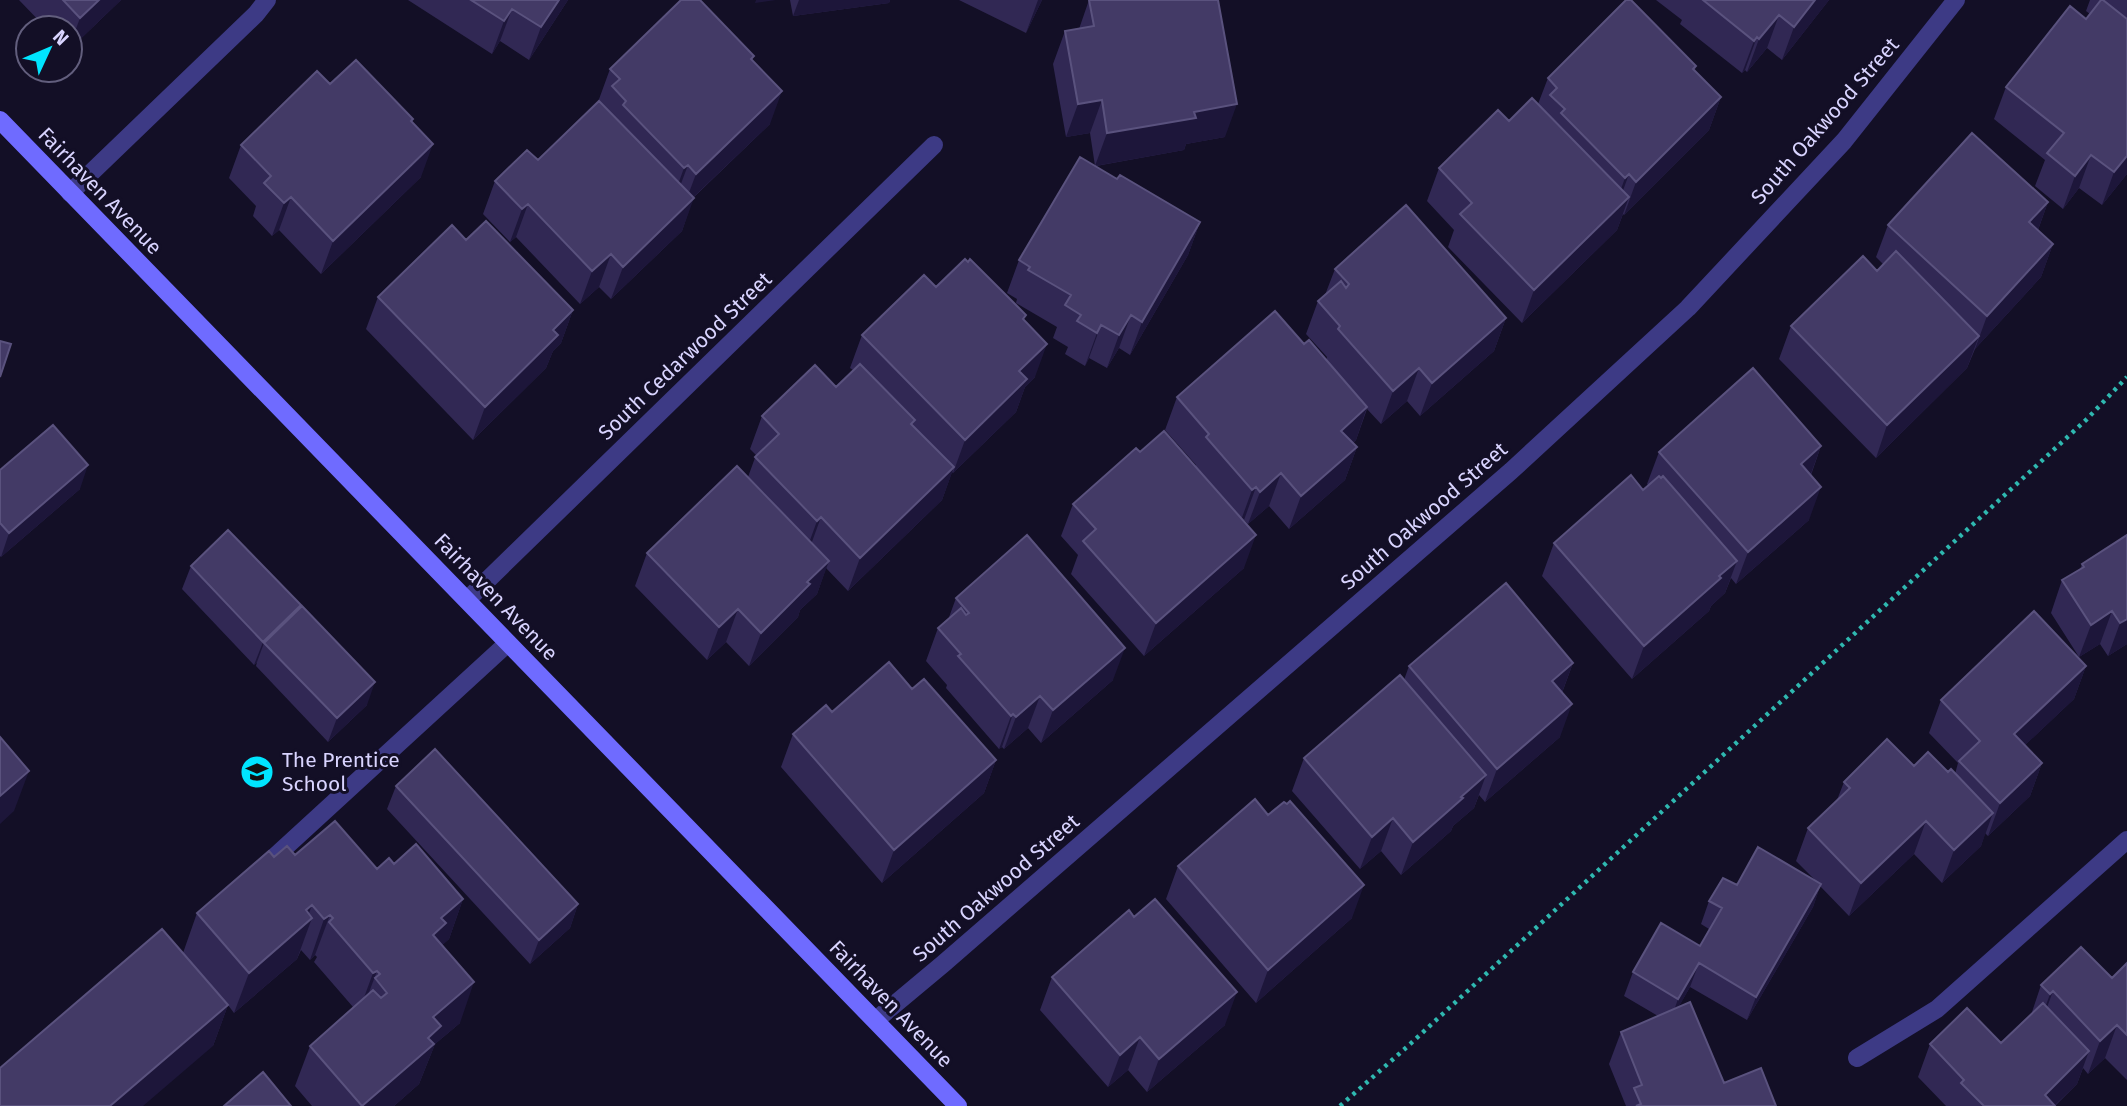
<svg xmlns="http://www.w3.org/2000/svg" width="2127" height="1106" font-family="'Fira Sans',sans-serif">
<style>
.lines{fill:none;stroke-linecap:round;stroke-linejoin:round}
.path{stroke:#2fb8b0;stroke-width:4.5;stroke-dasharray:3.5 5;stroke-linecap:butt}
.lane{stroke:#3d3a85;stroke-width:18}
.street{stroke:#3d3a85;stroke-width:18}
.secondary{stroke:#6f6bff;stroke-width:18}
.wall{fill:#312854}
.shaded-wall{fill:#1d163a}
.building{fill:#433a66;stroke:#5a527e;stroke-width:2}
.labels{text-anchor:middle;stroke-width:6;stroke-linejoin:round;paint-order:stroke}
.street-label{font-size:21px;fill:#d9d4ff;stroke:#130f26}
.poi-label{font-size:21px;fill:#d9d4ff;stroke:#130f26;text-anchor:start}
</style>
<rect width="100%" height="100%" fill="#130f26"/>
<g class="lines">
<path class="path" d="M1340,1106L1408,1046L2087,419L2127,377"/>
<path class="lane" d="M258,872L508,643"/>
<path class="street" d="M70,193L256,14L267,0
M467,600L934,145
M876,1020L943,964L1511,471L1688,308L1844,141L1956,0
M1857,1058L1937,1009L2127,840"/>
<path class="secondary" d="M0,120L958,1106"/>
</g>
<path class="wall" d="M19,0H121L70,49V28H46Z
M408,0H568L529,60L500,41L492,54Z
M790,0H890L889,3L793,16Z
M959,0H1042L1026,33Z
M1089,0L1225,137L1186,144L1184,150L1096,166L1117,179L1200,222L1188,255L1130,355L1119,348L1107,368L1089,358L1085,366L1065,354L1068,347L1053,338L1057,327L1016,303L1017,299L1007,293L1019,260L1095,166L1090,133L1066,137L1053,64L1065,31L1079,29Z
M1656,0H1829L1782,60L1767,48L1747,72L1745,70L1742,73L1680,24L1682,20Z
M2090,0H2127V174L2102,205L2079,188L2063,209L2035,186L2045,160L1994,119L2006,87L2086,19L2090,14L2086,11Z
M754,56L752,60L770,124L693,198L682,231L611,299L599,287L580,304L516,237L510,242L483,214L495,181L538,160L598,102L610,69Z
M1696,66L1695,70L1721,97L1709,130L1624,215L1623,214L1617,230L1522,323L1448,247L1454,230L1427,201L1439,168L1509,121L1538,104L1548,78Z
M330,84L413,119L412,122L421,177L321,274L279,230L272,236L253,216L256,206L229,178L241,145Z
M2048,202L2038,230L2053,244L2041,277L1975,349L1967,368L1876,458L1779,359L1791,326L1877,271L1883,264L1876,257L1888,225Z
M466,240L573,310L561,343L553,351L546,368L473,440L366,329L378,297Z
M1335,269L1506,318L1494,351L1420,416L1407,401L1381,424L1367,409L1356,440L1353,443L1357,447L1345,480L1289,529L1269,506L1248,524L1244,520V568L1144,656L1071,574L1078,555L1061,536L1073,504L1140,452L1195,467L1196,465L1165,430L1177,397L1304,344L1326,360L1327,357L1306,334L1318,301L1325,295Z
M936,287L1024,320L1035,377L1025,387L1016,412L953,473L952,472L942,500L848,591L826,568L817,594L800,610L798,617L749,666L726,642L707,660L635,586L647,553L748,477L756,455L750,449L762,416L836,387L853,370L850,368L862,335Z
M1821,446L1811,475L1809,520L1736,584L1731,578L1725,593L1711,606L1709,611L1632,679L1542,576L1554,543L1643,490L1648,485L1647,484L1659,452Z
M0,470L80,489L1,557L0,556Z
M2127,535V644L2108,656L2100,644L2079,657L2051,613L2062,580L2080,569L2082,564Z
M191,566L299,609L367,705L328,742L256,666L257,662L254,665L182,589Z
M956,598L1113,680L1041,743L1028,728L1004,749L1002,747L999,749L946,688L947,685L926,661L938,628L948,620Z
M1573,663L1562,693L1560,737L1485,802L1479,795L1474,808L1453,826L1451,831L1401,875L1381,851L1360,869L1292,791L1304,758L1404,680L1409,666Z
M2086,666L2074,699L2025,745L2042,763L2030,796L1988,836L1985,833L1981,846L1942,883L1914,854L1849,916L1820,886L1813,907L1747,1020L1690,987L1679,1006L1724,1083L1776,1106H1626L1609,1064L1621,1032L1658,1016L1624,996L1633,972L1700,946L1709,929L1701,924L1709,901L1737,885L1814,879L1796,861L1808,828L1837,800L1844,782L1914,766L1955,774L1958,763L1929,733L1941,700Z
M912,689L996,760L984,793L882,883L781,767L793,734L832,712Z
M396,786L578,904L570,928L530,964L387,809Z
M295,855L377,869L394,864L463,899L449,939L442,945L460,1023L435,1044L419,1084L394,1106H312L295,1086L310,1046L353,1007L314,962L317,957L315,955L310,960L301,950L297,959L234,1013L228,1005L213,1046L183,953L197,913L274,857Z
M1178,866L1352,918L1256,1003L1166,899Z
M2127,963V1080L2105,1058L2088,1074L2083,1068L2077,1084L2055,1106H1946L1918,1077L1930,1044L2001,1043L2031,1015L2041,985L2112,978Z
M1052,977L1225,1025L1147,1092L1128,1070L1108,1087L1040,1010Z"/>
<path class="shaded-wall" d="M99,0H121L70,49V45L80,18Z
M559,0H568L529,60L541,27Z
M756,0H776L755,3Z
M799,0H890L889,3L793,16Z
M1038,0H1042L1026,33Z
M1815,0H1829L1782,60L1794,27Z
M512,9L500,41L492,54L504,21Z
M1779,15L1767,48L1747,72L1759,39Z
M1757,37L1745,70L1742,73L1754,41Z
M782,91L770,124L684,206L696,174Z
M1721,97L1709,130L1624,215L1636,182Z
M1102,100L1090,133L1066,137L1078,104Z
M1237,104L1225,137L1186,144L1184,150L1095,166L1107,133L1194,112Z
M433,144L421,177L321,274L333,241Z
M2091,155L2079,188L2063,209L2075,176Z
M2127,156V174L2102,205L2114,172Z
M688,165L676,197L672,201L684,168Z
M1629,174L1617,207L1613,211L1625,178Z
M291,197L279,230L272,236L284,203Z
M1629,197L1617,230L1522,323L1534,290Z
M694,198L682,231L611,299L623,267Z
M2048,202L2036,235L2029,222Z
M528,204L516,237L510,242L522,209Z
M1200,222L1188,255L1130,355L1142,322Z
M2053,244L2041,277L1975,349L1987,316Z
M611,254L599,287L580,304L592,271Z
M573,310L561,343L553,351L546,368L473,440L485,407L553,330Z
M1131,315L1119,348L1107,368L1119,335Z
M1506,318L1494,351L1420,416L1432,383Z
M1101,325L1089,358L1085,366L1097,333Z
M1979,336L1967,368L1876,458L1887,425Z
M1047,344L1035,377L1025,387L1016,412L953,473L965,440L1019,371Z
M1419,368L1407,401L1381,424L1393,391Z
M1367,407L1356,440L1330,464L1341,431Z
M1821,446L1809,479L1801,464Z
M1357,447L1345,480L1289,529L1301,496Z
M88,465L80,489L1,557L9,533Z
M954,467L942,500L848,591L860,558Z
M1281,473L1269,506L1248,524L1260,492Z
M1256,487L1244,520L1240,523L1252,490Z
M1821,487L1809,520L1736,584L1748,552Z
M821,517L809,550L805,554L817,521Z
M1256,535L1244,568L1144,656L1156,623Z
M829,561L817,594L800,610L798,617L749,666L761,633L807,582Z
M1737,561L1725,593L1711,606L1709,611L1632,679L1644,646Z
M301,605L293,628L264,643L257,662L254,665L263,642Z
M738,609L726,642L707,660L719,627Z
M2112,611L2100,644L2079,657L2091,625Z
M2127,619V644L2108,656L2120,623Z
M1125,648L1113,680L1041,743L1053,710Z
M1573,663L1561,695L1552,681Z
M2086,666L2074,699L2002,767L2014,734Z
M375,682L367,705L328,742L337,718Z
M1040,696L1028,728L1004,749L1016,717Z
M1572,704L1560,737L1485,802L1497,769Z
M1013,714L1002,747L999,749L1011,716Z
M996,760L984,793L882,883L894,850Z
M2042,763L2030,796L1988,836L2000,803Z
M29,771L14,811L0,824V796Z
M1486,775L1474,808L1453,826L1451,831L1401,875L1413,842L1461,797Z
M1993,813L1981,846L1942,883L1954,850Z
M1393,818L1381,851L1360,869L1372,837Z
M1926,821L1914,854L1849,916L1861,883Z
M1821,884L1813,907L1747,1020L1756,997Z
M1364,885L1352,918L1256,1003L1268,970Z
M463,899L449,939L436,951L433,935L441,918Z
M578,904L570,928L530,964L539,940Z
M312,905L305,924L312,918L297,959L234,1013L249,973L306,910Z
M330,915L315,955L310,960L324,919Z
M1699,963L1690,987L1670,1022L1678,999Z
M377,971L362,1011L358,1014L373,973Z
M474,982L460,1023L435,1044L419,1084L394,1106H362L433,1017Z
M2053,991L2041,1024L2038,1027L2050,994Z
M1237,992L1225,1025L1147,1092L1159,1059Z
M228,1005L213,1046L143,1106H110Z
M2117,1025L2105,1058L2088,1074L2100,1041Z
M1140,1037L1128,1070L1108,1087L1120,1055Z
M2089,1051L2077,1084L2054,1106L2045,1095Z"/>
<path class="building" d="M63,0H99L80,18Z
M471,0H559L541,27L512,9L504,21Z
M681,0H700L754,56L751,59L782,91L696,174L688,165L684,168L623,105L626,101L612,86L620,79L610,69Z
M1089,0H1218L1237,104L1194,112L1196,118L1107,133L1102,100L1078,104L1065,31L1094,26Z
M1626,0H1631L1696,66L1693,69L1721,97L1636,182L1629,174L1625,178L1561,113L1565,109L1550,95L1557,88L1548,78Z
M1703,0H1815L1794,27L1779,15L1759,39L1757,37L1754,41Z
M2101,0H2103L2127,19V156L2114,172L2091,155L2075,176L2047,153L2064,133L2006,87L2070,6L2086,19Z
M356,60L413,119L411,121L433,144L333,241L291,197L284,203L264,183L271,176L241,145L317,71L330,84Z
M1532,98L1629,197L1534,290L1460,214L1472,203L1439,168L1498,110L1509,121Z
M599,101L694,198L623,267L611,254L592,271L528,204L522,209L495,181L527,150L538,160Z
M1972,133L2048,202L2029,222L2053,244L1987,316L1888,225Z
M1080,157L1117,179L1120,175L1200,222L1142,322L1131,315L1119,335L1101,325L1097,333L1077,321L1081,315L1065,305L1071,295L1028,270L1030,267L1019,260Z
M1406,205L1506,318L1432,383L1419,368L1393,391L1338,329L1340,326L1318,301L1341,281L1346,288L1349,284L1335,269Z
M486,221L573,310L553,330L558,335L485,407L378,297L452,225L466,240Z
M1896,251L1979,336L1887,425L1791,326L1863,256L1877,271Z
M965,259L968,262L970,259L1026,315L1023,319L1047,344L1019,371L1027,379L965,440L862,335L924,275L936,287Z
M1275,311L1304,344L1309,340L1367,407L1341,431L1357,447L1301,496L1281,473L1260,492L1256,487L1252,490L1206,437L1209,434L1177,397Z
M0,341L11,344L0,377Z
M860,364L915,420L911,424L954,467L860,558L821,517L817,521L755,457L779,434L762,416L815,365L836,387Z
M1753,368L1821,446L1801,464L1821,487L1748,552L1659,452Z
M53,425L88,465L9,533L0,523V470Z
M1164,431L1256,535L1156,623L1083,541L1096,529L1073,504L1136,448L1140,452Z
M737,466L829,561L807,582L810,584L761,633L738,609L719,627L647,553Z
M1631,475L1643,490L1659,476L1661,478L1663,476L1737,561L1719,576L1721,578L1644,646L1554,543Z
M228,530L301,605L263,642L191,566Z
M1027,535L1125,648L1053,710L1040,696L1016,717L1013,714L1011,716L958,656L961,654L938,628L961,608L966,615L969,613L956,598Z
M2127,535V619L2120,623L2112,611L2091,625L2062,580L2084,567L2082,564Z
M1506,583L1573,663L1552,681L1572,704L1497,769L1409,666Z
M302,606L375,682L337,718L264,643Z
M2034,611L2086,666L2014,734L2042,763L2000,803L1959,761L1980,741L1941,700Z
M889,662L912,689L924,679L996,760L894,850L793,734L826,705L832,712Z
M1400,675L1486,775L1461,797L1463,798L1413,842L1393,818L1372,837L1304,758Z
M0,737L29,771L0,796Z
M1887,739L1914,766L1928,752L1948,772L1951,769L1993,813L1954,850L1926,821L1861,883L1808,828L1850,788L1844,782Z
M435,749L578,904L539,940L396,786Z
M1255,799L1268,815L1284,802L1287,804L1290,801L1364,885L1268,970L1178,866Z
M335,821L377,869L389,858L394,864L416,844L463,899L441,918L446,923L433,935L474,982L433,1017L441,1026L428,1038L434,1044L362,1106L310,1046L373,990L381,998L387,993L375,978L380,974L377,971L373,973L329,922L333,918L330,915L324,919L312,905L306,910L312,918L249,973L197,913L269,851L274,857L287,846L295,855Z
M1758,847L1821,884L1756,997L1699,963L1678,999L1633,972L1661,923L1700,946L1722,908L1709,901L1723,878L1737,885Z
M1155,899L1237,992L1159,1059L1140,1037L1120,1055L1052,977L1129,910L1134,917Z
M162,929L228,1005L110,1106H0V1068Z
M2081,947L2112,978L2127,963V1035L2117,1025L2100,1041L2053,991L2050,994L2041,985Z
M1690,1002L1724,1083L1761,1068L1776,1106H1636L1641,1104L1634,1088L1642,1085L1621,1032Z
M2043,1003L2089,1051L2045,1095L2055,1106H1984L1961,1083L1964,1080L1930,1044L1967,1008L2001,1043Z
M263,1072L291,1106H224Z"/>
<defs>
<symbol id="school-disc" viewBox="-11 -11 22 22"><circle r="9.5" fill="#00e5ff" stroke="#130f26"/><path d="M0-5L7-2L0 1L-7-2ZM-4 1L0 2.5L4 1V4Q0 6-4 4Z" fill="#111"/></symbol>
</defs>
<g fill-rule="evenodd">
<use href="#school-disc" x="238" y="753" width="38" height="38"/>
</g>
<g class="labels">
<g class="street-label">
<text transform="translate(1825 121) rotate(-49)" y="7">South Oakwood Street</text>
<text transform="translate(100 191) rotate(46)" y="7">Fairhaven Avenue</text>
<text transform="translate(685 356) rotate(-44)" y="7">South Cedarwood Street</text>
<text transform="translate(1424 516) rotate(-41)" y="7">South Oakwood Street</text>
<text transform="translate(496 597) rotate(46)" y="7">Fairhaven Avenue</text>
<text transform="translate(996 888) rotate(-41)" y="7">South Oakwood Street</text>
<text transform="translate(891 1004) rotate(46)" y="7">Fairhaven Avenue</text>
</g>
<g class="poi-label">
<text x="282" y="767">The Prentice<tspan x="282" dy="24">School</tspan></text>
</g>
</g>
<g transform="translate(49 49) rotate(46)"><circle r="33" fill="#130f26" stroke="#625e7d" stroke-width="2"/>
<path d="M0-5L12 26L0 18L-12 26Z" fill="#00e5ff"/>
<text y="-10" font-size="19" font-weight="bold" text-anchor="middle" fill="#d9d4ff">N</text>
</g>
</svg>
